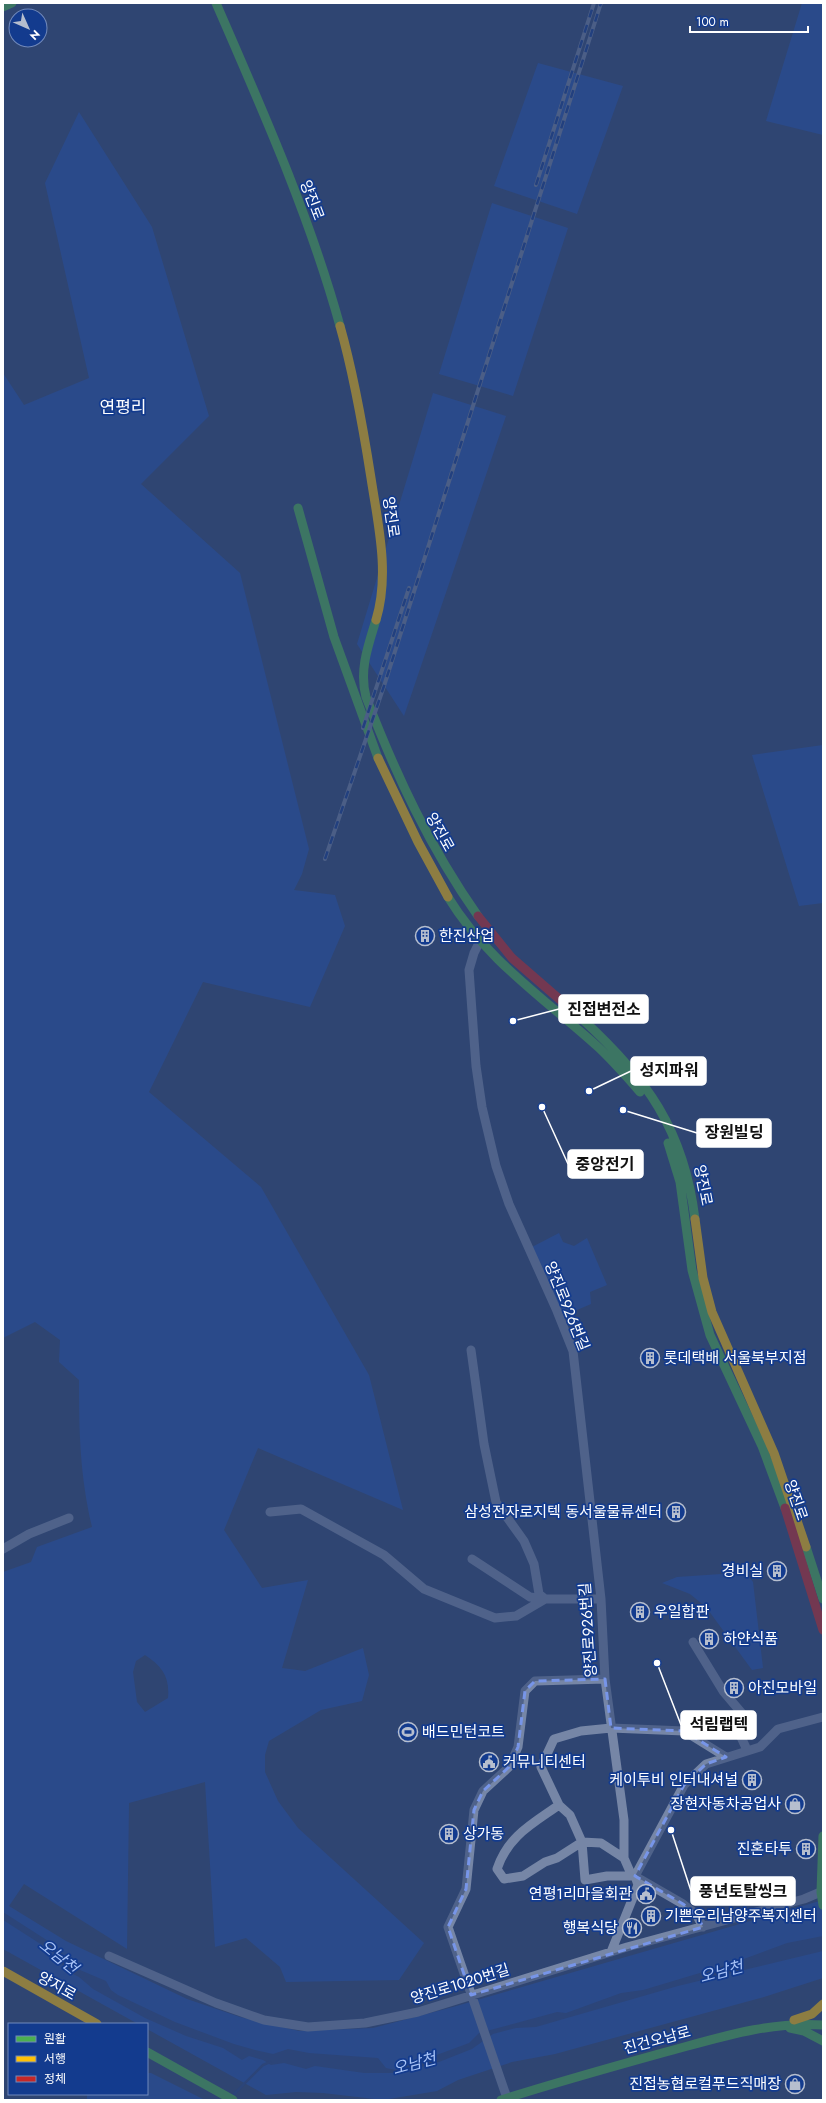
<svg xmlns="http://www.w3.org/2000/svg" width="826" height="2103" font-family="Jost,'Noto Sans KR',sans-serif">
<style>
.green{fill:#2551a6;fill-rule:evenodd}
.water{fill:#284582}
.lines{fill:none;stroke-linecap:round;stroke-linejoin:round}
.stream{stroke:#284582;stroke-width:2.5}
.street{stroke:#7686a6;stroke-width:9}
.fast{stroke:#4caf50;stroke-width:9}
.slow{stroke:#ffc107;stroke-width:9}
.jam{stroke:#c62828;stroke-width:9}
.rail-casing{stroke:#6e7d9d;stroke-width:4}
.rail{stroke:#133b8e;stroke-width:2.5;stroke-dasharray:8;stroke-linecap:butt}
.marked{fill:none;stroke:#7795e8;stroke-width:3;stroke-dasharray:8 5;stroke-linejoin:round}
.labels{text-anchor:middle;stroke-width:3.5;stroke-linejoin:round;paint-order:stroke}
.street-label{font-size:15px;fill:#fff;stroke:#133b8e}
.poi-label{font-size:15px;fill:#fff;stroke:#133b8e;text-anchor:start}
.water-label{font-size:16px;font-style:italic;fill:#a9c4f8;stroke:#133b8e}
.quarter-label{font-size:17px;fill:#fff;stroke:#133b8e}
.leader{fill:none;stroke:#fff;stroke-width:1.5}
.callout-dot{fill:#fff;stroke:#133b8e;stroke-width:1.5}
.callout{fill:#fff;stroke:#fff;stroke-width:1.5}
.callout-label{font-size:16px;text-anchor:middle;font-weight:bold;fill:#111}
</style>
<rect width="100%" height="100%" fill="#2f4572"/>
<path class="green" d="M802,3H823V135L766,121Z
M538,63L623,86L577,214L494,186Z
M79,112L152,227L209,416L141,484L240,573L309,849L302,874L294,890L335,895L345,926L310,1007L203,982L149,1092L261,1187L369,1375L403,1510L258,1448L224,1530L262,1588L308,1580L282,1668L305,1671L363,1648L369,1675L362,1701L321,1710L269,1741L265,1755V1772L278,1801L298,1828L424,1943L399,1980L286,1982L280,1967L246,1938L215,1947L205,1782L129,1803L127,1949L24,1884L9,1906L66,1941L187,1999L240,2017L299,2031L373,2028L453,2007L823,1900V1978L764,1997L555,2054L512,2062L458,2080L437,2091L383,2100L323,2093L296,2092L266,2095L147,2029V2024H138L3,1949V1572L31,1562L37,1547L92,1527C80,1475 79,1433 79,1380L59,1362L60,1340L35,1322L3,1338V373L24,405L89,378L45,183ZM145,1655C162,1666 170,1677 168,1698L145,1712L137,1702L133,1672L136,1661Z
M492,203L568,228L513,396L439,374Z
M433,393L506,416L404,716L357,644Z
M823,745V903L799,906L752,755Z
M559,1233L563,1242L574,1246L587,1238L607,1285L590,1292L591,1304L563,1316L532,1247Z
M736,1573L748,1575L753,1582L763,1668L752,1670L706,1607L690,1594L662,1583L677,1577Z
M408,1720L420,1732L407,1744L396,1732Z
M147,2073H151L205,2100H87V2094H147Z"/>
<path class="water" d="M3,1912L56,1946L73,1967L106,1981L111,1990L118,1995L175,2022L234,2044L255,2050L273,2054L288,2049L309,2053L378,2058L386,2068L396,2070L469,2043L479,2033L557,2012L566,2013L621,1993L643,1990L733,1963L787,1943L823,1936V1951L678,1986L536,2027L516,2028L493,2034L472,2049L439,2062L398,2073H364L315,2066L306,2069L284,2063L271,2065L263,2060L249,2056L242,2060L223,2048L186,2036L145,2018L93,1989L79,1977L67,1971L53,1952L3,1920Z"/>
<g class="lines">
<path class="stream" d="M232,2096L263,2065L270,2062"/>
<path class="street" d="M482,937L474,953L469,970L476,1066L482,1107L496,1166L509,1204L557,1311L573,1351L601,1599L605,1679L624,1820V1858L631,1874L683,1904L696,1914L703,1927
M471,1350L484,1444L496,1502L524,1541L534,1564L539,1594L545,1599H601
M270,1512L301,1509L384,1555L424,1589L495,1618L516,1616L545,1599
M3,1549L29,1534L69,1518
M472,1559L530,1597L545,1599
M693,1642L723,1691L745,1717L741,1737L747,1750
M559,1805C532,1824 508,1836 497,1869L504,1879L523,1876L545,1862L557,1858L582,1842L585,1880L607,1876H635
M624,1858L601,1843L582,1842L570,1815L559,1805L541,1767L554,1739L581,1731L611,1728L684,1731L726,1757
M611,1952L638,1885L635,1876L684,1785L706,1764L760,1747L778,1729L823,1717
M109,1956L216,2003L264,2020L308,2027L365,2023L418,2012L627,1947L804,1899L823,1891
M507,2098L448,1927L466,1889L474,1810L483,1791L509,1767L518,1747L525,1691L535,1681L605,1679"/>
<path class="fast" d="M216,3C262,109 309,214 340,326
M3,7L12,3
M298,508L334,637L378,758
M376,620C368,646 359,670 366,697C396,775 430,848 478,916
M448,897C487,961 544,998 598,1047C613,1061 627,1077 640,1092
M581,1018C647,1078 684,1130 695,1219
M668,1143L680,1182L692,1270L710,1335L762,1446L785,1508
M806,1547L823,1599
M823,1836L821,1892L823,1905
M790,2028L804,2031L823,2041
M147,2052L233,2100
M501,2100C554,2083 608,2068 662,2053C715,2039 767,2021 823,2025"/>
<path class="slow" d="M340,326C354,375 363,427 371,478C378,524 390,574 376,620
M378,758L418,842L448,897
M695,1219L703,1278L712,1312L774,1453L806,1547
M3,1971L97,2024
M794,2020L812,2014L823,2004"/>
<path class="jam" d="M478,916L512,958L581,1018
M785,1508L823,1630"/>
<defs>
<path id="rail" d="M536,185L594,3
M363,728L409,588
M325,859L384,686L601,3"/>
</defs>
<use href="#rail" class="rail-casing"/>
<use href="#rail" class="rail"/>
</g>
<path d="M0 0H826V2103H0ZM605,1679L611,1728L684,1731L726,1757L706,1764L684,1785L635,1876L683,1904L696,1914L703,1927L471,1995L448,1927L466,1889L474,1810L483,1791L509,1767L518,1747L525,1691L535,1681Z" fill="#2f4572" fill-opacity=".55" fill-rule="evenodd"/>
<path class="marked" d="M605,1679L611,1728L684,1731L726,1757L706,1764L684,1785L635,1876L683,1904L696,1914L703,1927L471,1995L448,1927L466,1889L474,1810L483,1791L509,1767L518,1747L525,1691L535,1681Z"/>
<defs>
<symbol id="building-ring" viewBox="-11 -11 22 22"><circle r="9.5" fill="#133b8e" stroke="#b6bece" stroke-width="1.5"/><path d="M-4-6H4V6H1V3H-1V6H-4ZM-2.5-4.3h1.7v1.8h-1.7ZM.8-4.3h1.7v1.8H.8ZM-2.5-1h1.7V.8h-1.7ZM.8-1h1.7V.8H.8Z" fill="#b6bece"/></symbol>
<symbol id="stadium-ring" viewBox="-11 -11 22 22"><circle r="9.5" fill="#133b8e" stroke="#b6bece" stroke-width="1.5"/><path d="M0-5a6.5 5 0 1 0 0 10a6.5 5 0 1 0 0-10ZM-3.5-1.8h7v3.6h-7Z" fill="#b6bece"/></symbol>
<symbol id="civic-ring" viewBox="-11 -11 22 22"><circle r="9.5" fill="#133b8e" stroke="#b6bece" stroke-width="1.5"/><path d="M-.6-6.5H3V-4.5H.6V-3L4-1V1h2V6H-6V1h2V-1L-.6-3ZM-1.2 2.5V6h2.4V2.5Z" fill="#b6bece"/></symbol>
<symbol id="shop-ring" viewBox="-11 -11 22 22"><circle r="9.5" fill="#133b8e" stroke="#b6bece" stroke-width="1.5"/><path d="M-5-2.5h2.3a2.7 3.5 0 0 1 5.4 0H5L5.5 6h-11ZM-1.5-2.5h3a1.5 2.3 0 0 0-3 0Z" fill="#b6bece"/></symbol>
<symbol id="restaurant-ring" viewBox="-11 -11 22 22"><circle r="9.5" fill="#133b8e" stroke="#b6bece" stroke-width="1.5"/><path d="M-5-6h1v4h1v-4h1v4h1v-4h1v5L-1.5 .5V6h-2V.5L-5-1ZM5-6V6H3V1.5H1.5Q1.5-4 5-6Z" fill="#b6bece"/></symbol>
</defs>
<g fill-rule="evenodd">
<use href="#building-ring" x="414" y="925" width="22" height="22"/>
<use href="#building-ring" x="639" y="1347" width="22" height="22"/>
<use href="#building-ring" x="665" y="1501" width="22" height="22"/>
<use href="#building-ring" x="766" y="1560" width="22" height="22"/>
<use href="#building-ring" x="629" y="1601" width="22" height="22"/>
<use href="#building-ring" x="698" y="1628" width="22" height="22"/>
<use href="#building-ring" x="723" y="1677" width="22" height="22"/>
<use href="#stadium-ring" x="397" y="1721" width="22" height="22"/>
<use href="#civic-ring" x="478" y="1751" width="22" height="22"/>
<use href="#building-ring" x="741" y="1769" width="22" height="22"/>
<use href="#shop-ring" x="784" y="1793" width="22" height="22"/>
<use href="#building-ring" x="438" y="1823" width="22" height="22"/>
<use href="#building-ring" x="795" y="1838" width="22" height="22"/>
<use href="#civic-ring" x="635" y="1883" width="22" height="22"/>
<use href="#building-ring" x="640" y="1905" width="22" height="22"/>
<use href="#restaurant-ring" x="621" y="1917" width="22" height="22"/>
<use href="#shop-ring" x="784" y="2073" width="22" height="22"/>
</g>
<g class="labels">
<g class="street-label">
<text transform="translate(312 200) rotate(69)" y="5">양진로</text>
<text transform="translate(391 517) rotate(82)" y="5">양진로</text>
<text transform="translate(440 832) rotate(61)" y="5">양진로</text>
<text transform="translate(703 1185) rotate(79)" y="5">양진로</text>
<text transform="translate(567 1306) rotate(68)" y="5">양진로926번길</text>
<text transform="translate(796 1500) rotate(71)" y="5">양진로</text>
<text transform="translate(588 1630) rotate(-94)" y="5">양진로926번길</text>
<text transform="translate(460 1984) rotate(-17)" y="5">양진로1020번길</text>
<text transform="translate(57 1986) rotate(29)" y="5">양지로</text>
<text transform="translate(657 2040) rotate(-15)" y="5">진건오남로</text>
</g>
<g class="poi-label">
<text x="439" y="941">한진산업</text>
<text x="664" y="1363">롯데택배 서울북부지점</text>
<text x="662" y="1517" text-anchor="end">삼성전자로지텍 동서울물류센터</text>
<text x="763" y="1576" text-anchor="end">경비실</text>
<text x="654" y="1617">우일합판</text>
<text x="723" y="1644">하얀식품</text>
<text x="748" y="1693">아진모바일</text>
<text x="422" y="1737">배드민턴코트</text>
<text x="503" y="1767">커뮤니티센터</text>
<text x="738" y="1785" text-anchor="end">케이투비 인터내셔널</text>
<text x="781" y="1809" text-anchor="end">장현자동차공업사</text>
<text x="463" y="1839">상가동</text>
<text x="792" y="1854" text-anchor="end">진혼타투</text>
<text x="632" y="1899" text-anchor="end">연평1리마을회관</text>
<text x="665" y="1921">기쁜우리남양주복지센터</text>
<text x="618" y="1933" text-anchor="end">행복식당</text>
<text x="781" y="2089" text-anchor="end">진접농협로컬푸드직매장</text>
</g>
<g class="water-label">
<text transform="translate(59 1956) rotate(39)" y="6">오남천</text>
<text transform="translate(721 1971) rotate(-15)" y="6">오남천</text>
<text transform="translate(414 2063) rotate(-15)" y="6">오남천</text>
</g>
<g class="quarter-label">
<text x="123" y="413">연평리</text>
</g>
</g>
<path class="leader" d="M513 1021L559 1009M589 1091L631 1071M623 1110L697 1133M542 1107L568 1164M657 1663L681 1725M671 1830L691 1891"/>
<g class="callout-dot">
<circle cx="513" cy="1021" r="4"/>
<circle cx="589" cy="1091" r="4"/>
<circle cx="623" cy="1110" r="4"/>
<circle cx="542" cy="1107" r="4"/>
<circle cx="657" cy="1663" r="4"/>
<circle cx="671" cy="1830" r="4"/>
</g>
<g class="callout">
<rect x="559" y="995" width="89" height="28" rx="4"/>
<rect x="631" y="1057" width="75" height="28" rx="4"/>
<rect x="697" y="1119" width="74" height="28" rx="4"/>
<rect x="568" y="1150" width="75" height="28" rx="4"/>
<rect x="681" y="1711" width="75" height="28" rx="4"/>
<rect x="691" y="1877" width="104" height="28" rx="4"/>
</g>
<g class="callout-label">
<text x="604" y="1015">진접변전소</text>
<text x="669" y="1076">성지파워</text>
<text x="734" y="1138">장원빌딩</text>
<text x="605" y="1170">중앙전기</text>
<text x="719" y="1730">석림랩텍</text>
<text x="743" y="1897">풍년토탈씽크</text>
</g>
<rect width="826" height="2103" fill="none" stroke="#ffffff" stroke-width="8"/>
<rect x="8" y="2023" width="140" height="72" fill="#133b8e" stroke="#7189bb"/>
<rect x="16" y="2036" width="20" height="6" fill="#4caf50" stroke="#7189bb"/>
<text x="44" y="2043" font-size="12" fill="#ffffff">원활</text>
<rect x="16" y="2056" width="20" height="6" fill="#ffc107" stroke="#7189bb"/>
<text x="44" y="2063" font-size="12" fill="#ffffff">서행</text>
<rect x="16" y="2076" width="20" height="6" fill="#c62828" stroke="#7189bb"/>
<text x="44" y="2083" font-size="12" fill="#ffffff">정체</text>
<g transform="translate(28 28) rotate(135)"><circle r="19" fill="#133b8e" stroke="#7189bb"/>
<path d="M0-3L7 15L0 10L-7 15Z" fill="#b6bece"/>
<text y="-6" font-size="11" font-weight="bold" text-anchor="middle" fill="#ffffff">N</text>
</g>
<path d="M690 26v6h118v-6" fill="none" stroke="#ffffff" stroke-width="2"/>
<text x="696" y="26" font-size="12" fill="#ffffff" stroke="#133b8e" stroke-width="3" paint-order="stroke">100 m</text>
</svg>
